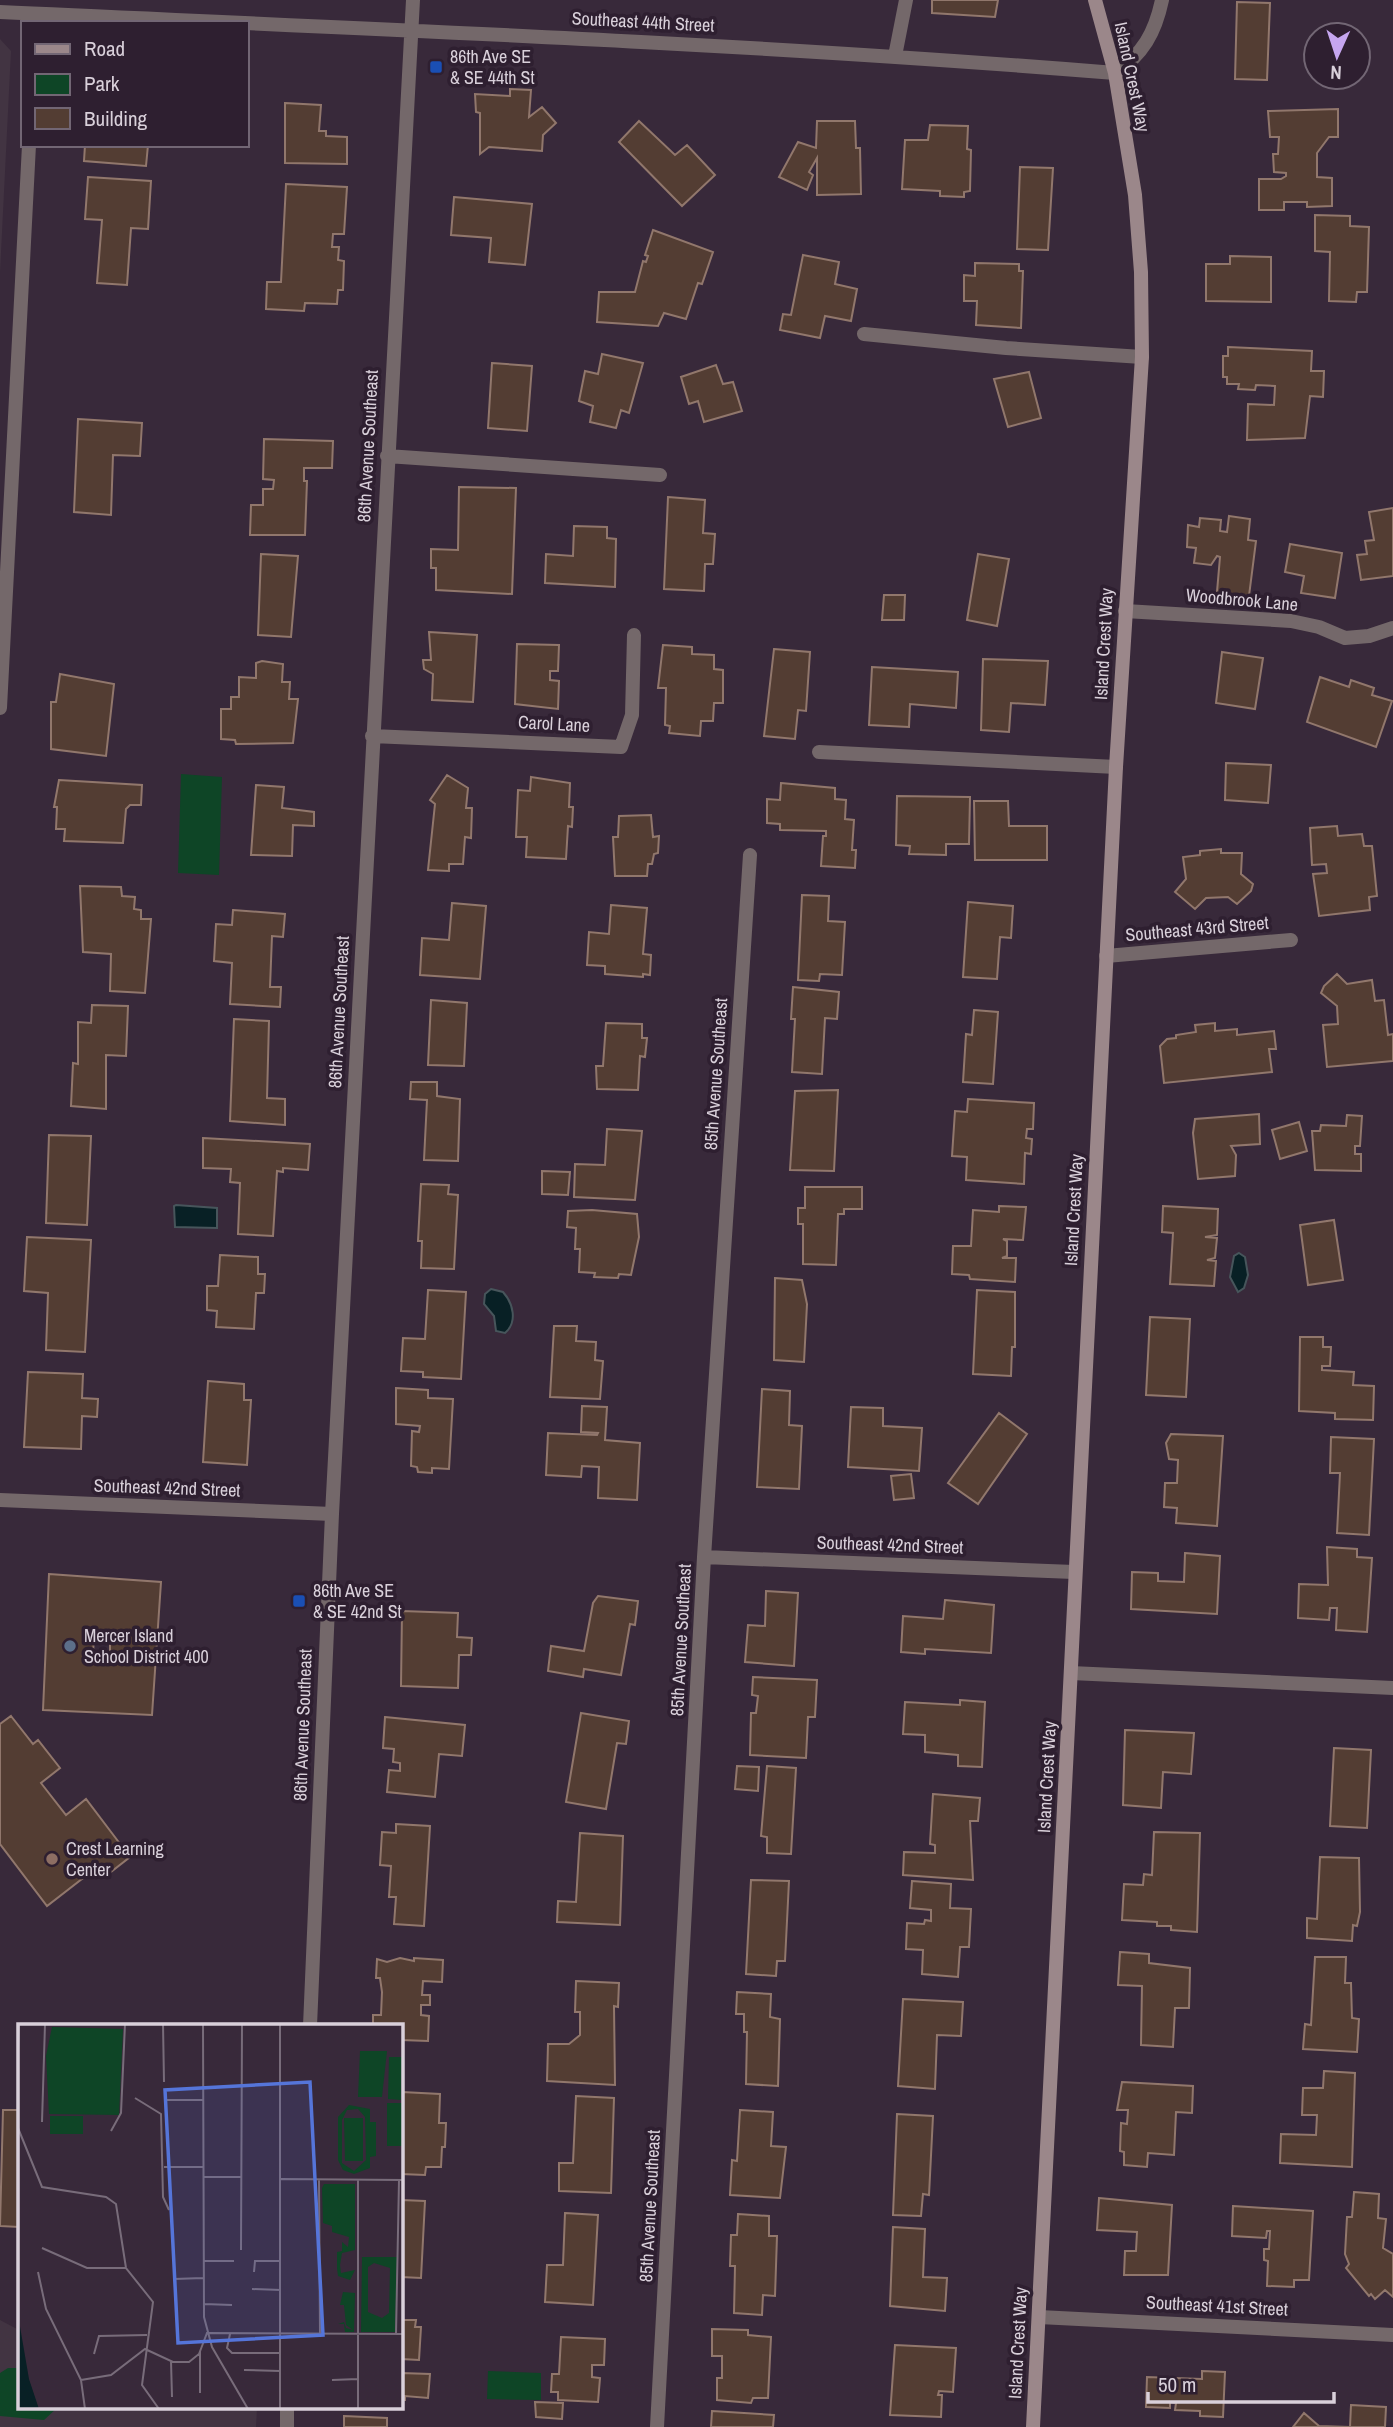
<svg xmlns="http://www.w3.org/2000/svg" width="1393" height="2427" font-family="'Archivo Narrow',sans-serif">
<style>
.education{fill:#423442}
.green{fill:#0e4526}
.water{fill:#082025;stroke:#47555b;stroke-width:2}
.building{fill:#533d33;stroke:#91776c;stroke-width:2;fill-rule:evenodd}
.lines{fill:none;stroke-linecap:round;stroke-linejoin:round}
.minor{stroke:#74686a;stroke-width:14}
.secondary{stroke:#9b878a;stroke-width:14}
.transit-dot{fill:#1a4fb4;stroke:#2e1f30;stroke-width:2.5}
.service-dot{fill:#5c6f8a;stroke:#2e1f30;stroke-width:2.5}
.education-dot{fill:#8d6e63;stroke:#2e1f30;stroke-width:2.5}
.labels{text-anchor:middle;stroke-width:7;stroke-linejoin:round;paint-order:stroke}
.street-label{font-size:18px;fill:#d9d0da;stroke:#2e1f30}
.poi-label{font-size:18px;fill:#d9d0da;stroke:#2e1f30;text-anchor:start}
.inset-road{fill:none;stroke:#786c7a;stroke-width:2}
.view{fill:#5575d9;fill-opacity:0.15;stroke:#5575d9;stroke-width:3.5}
.inset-edge{fill:none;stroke:#d9d0da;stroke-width:3.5}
</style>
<rect width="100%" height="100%" fill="#38293a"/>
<path class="education" d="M0,39L11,51L0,273Z
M0,2320L19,2330V2408H257L256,2427H0Z"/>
<path class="green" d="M181,774L222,777L219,875L178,873Z
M8,2368H19V2408H57L44,2420L0,2416V2373Z
M488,2371L541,2373V2400L487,2399Z"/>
<path class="water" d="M176,1205L217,1208V1228L175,1227L174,1206Z
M1239,1253L1245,1257L1248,1275L1244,1288L1238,1292L1230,1277L1234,1256Z
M491,1289L503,1292C513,1303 518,1322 505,1333L496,1331L494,1316L484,1304L485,1294Z"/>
<path class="building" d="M932,0H998L995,17L932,13Z
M1237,2L1270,3L1267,80L1235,79Z
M510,89L531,90L529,117L542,107L556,123L543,135L542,151L489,147L480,154V113L476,112L475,94L510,96Z
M285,103L321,105L319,131H326V136L347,137V164L285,163Z
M1338,109V137H1329L1317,153V177L1332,178V206L1307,207V202H1284V210H1259V179H1281L1286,176V173L1274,172L1273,154H1278L1279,137H1270L1268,111Z
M639,121L675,155L687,145L715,175L682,206L619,142Z
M817,121H855L856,148H860L861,194L817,195V158L809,172L813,175L807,190L779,177L798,142L816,148Z
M930,125L968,126L967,149L971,150L970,191L964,192V197L940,196V191L902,189L905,140H928Z
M85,145H148L146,166L84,161Z
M1020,167L1053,168L1048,250L1017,249Z
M88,177L151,181L148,229L131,228L127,285L97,283L102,220L85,219Z
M286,184L347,187L344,234H333L332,247H339L338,260L344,261L343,290H338L337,304L305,303L304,311L266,309L267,282H281Z
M454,197L532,204L525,265L489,262L491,238L451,235Z
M1315,215L1350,216V226L1369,227L1367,292H1357L1356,302L1329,301L1330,252L1315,251Z
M653,230L713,252L702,284L698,283L686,319L664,313L658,326L597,322L599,292H635L643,261L646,262L648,256L645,255Z
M803,255L839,262L835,284L857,289L851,321L825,316L820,338L780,330L783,314L791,315Z
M1230,256L1271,257V302L1206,301V264H1230Z
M975,263L1019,264V271H1023L1021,328L976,325L977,301H964V275L975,276Z
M1228,347L1312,351L1311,371H1324L1323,397L1310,396L1305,438L1247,440L1248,404L1274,405L1275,386L1256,385L1255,390L1238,389L1239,384H1227V377H1223V356H1228Z
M602,354L643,363L629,413L621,410L616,428L590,422L593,406L579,401L585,371L598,374Z
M492,363L532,366L527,431L488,428Z
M716,365L723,384L733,382L742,411L704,422L698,401L689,404L681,377Z
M1029,372L1041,418L1008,427L994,379Z
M78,419L142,423L140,456L113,455L111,515L74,512Z
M264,439L333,441L332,468H304V481H307L305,535H250L251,505H263V489H273L274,480L263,479Z
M459,487L516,488L512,594L436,590V568H431V549L458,550Z
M668,497L705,500L703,533L715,534L713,564H705L704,591L664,589Z
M1393,508V576L1361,580L1357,555L1367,554L1365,541L1374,540L1369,512Z
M1229,516L1250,519L1248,540L1256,541L1249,596L1217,592L1220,557L1217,556L1211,565L1194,563L1196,548L1187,547L1188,525L1199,527L1200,518L1221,520L1220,531L1227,532Z
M574,526L607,527V538L616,539L615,587L545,583L546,554L573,556Z
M1290,544L1342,553L1335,598L1301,593L1304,576L1285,572Z
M261,554L298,556L291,637L258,635Z
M978,554L1009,559L997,626L967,620Z
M884,595H905L904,620H882Z
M429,632L477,635L473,702L432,700L433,674L424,669L423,660H431Z
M517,644L559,645L558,671H550V680L559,681L558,709L515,704Z
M663,645L692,647V654L714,655V669L723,670V703H714L713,721H701L700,736L669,733L670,726L665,725L666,688H658Z
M774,649L810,652L806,711L798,710L795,739L764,736Z
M1222,652L1263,658L1255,709L1216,703Z
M983,659L1048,661L1045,705L1011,703L1009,732L981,730Z
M262,661L283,664L282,682H290L289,699H298L293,743L236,744L235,740L221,739V709H231V697H239V677L256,678V663Z
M872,667L958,672L956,708L910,704L909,727L869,725Z
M60,674L114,684L106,756L51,749V702H56Z
M1320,677L1349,687L1351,680L1374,688L1372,695L1392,701L1376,747L1307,722Z
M1226,763L1271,765L1268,803L1225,800Z
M447,775L468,788L466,808H472L471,838L465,837L463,864H449V871L428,870L435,804L430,800Z
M531,777L570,783L569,807H573L572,827L568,826L566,859L526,857L527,837H516L518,790L530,791Z
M59,780L142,785L141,805H130L126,809L123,843L64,841L65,829H56L57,807H54Z
M781,783L835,788V799L846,800L845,819L854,820L852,850H856L855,868L821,866L823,836H826V831L780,830V824L767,823V799L780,800Z
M256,785L284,787L282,808L314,812V826L293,825L292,856L251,855Z
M897,796L970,797L969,844H946V855L909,854L910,846L896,845Z
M974,801H1008L1009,826H1047V860H975Z
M651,815L653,837L659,836L658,853L654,854L652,864H648L647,876H615L613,837H618L619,816Z
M1337,826L1338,836L1362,834L1364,846H1372L1377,896L1369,897L1370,910L1319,916L1313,874L1327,873L1326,864L1312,865L1310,828Z
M1221,849V853H1242L1241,874L1253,884L1251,891L1237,904L1228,897L1206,898L1195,909L1175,892L1186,879L1183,857L1200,855V851Z
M80,886L121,887L122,896L135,897L134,909L141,910V919H151L145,993L110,991L111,954L83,952Z
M802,895L829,896L828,921L845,922L842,975L820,974L819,981L798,980Z
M968,902L1013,906L1011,938L1000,937L997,979L963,977Z
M452,903L486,906L480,979L420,975L422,938L449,940Z
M611,905L647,908L643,954L651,955L650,975L643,974V977L605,974V966L587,965L589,932L609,934Z
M233,910L285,914L283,937L272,936L270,987H281L280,1007L230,1004L232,963L214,961L216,924L232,925Z
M1337,974L1347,984L1372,980L1375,1001L1384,1000L1388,1035L1393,1034V1061L1327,1067L1323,1025L1338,1024L1337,1006L1321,993L1324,986Z
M793,987L839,992L837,1019L825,1018L822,1074L792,1072L795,1019H791Z
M431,1000L467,1003L464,1066L428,1065Z
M92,1005L128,1006L126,1056L106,1055V1109L71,1106L73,1063L78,1064V1022L91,1023Z
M974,1010L998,1012L993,1084L963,1082L966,1034L972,1035Z
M234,1019L269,1021L267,1098L285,1099V1125L230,1121Z
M606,1023L642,1024V1038H647L645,1057L640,1056L638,1090L597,1089L596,1066H603Z
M1215,1023V1031L1237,1029V1035L1274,1031L1276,1049H1269L1272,1072L1164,1083L1160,1046L1167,1039L1176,1038V1035L1196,1032L1195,1025Z
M411,1082H437V1096L460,1099L458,1161L424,1160L427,1100L410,1099Z
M838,1090L834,1171L790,1170L795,1091Z
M968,1099L1034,1103L1033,1129H1027L1026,1138L1032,1139L1031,1154L1025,1153L1024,1184L966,1180L967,1157L952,1156L955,1111L967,1112Z
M1259,1114L1260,1144L1231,1146L1236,1155L1235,1176L1198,1179L1193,1133L1195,1119Z
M1347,1115L1362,1116L1360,1146H1355V1154H1361V1171L1315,1170L1312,1131H1320L1321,1125L1346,1126Z
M1299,1122L1307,1151L1280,1159L1272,1130Z
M607,1129L642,1131L635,1200L574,1197L575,1164L605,1165Z
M49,1135L91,1136L87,1225L46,1223Z
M203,1138L310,1144L308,1170L283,1168V1172L277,1171L273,1236L238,1234L240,1183L230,1182L231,1169L203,1168Z
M542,1171L570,1172L568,1195L542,1194Z
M421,1184L449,1185L448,1194L458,1195L454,1269L421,1268L422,1241H418Z
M805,1187H862V1209H844V1214H838L836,1265L803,1264V1224H798V1208H805Z
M999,1206L1026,1207L1023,1240L1003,1239L1007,1241V1256L1002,1258H1016L1015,1282L970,1279L969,1275L952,1274L953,1246H971L973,1210L999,1212Z
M1163,1206L1218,1209L1217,1235L1205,1237L1217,1238L1215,1258L1207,1260L1216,1261L1214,1286L1170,1284L1173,1233L1162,1232Z
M592,1210L637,1214L639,1237L631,1275L619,1274L618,1278L594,1277L595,1273L579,1272L580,1249H575L576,1228L567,1227L568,1211Z
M1334,1220L1343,1280L1308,1285L1300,1225Z
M27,1237L91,1240L85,1352L46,1350L48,1293L24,1291Z
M220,1255L258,1257V1274H265L264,1293H256L254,1329L216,1327L217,1311L207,1310V1286H218Z
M775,1278L802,1280L807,1304L804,1362L774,1360Z
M428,1290L466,1292L461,1379L423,1377V1372L401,1371L403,1338L425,1339Z
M977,1290L1015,1292V1347H1012L1011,1376L973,1374Z
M1150,1317L1190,1319L1186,1397L1146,1395Z
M554,1326H577L576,1341L596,1342L595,1360L603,1361L600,1399L550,1397Z
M1300,1337H1323V1347H1331L1330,1366H1322V1370L1354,1372L1353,1385L1374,1386L1373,1420L1335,1419V1413L1299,1411Z
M28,1372L83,1374L82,1398L98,1399L97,1417L82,1416L81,1449L24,1447Z
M208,1381L244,1384V1400H251L247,1465L203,1462Z
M396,1388L428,1390V1398L453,1399L449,1469L432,1468V1473L418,1472L417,1467L411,1466L412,1431L419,1432L420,1426L396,1424Z
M762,1389L790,1391L789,1425L802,1426L799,1489L757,1487Z
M582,1406L607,1407L605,1440L640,1443L637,1500L598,1498L599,1467L582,1466L581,1477L546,1475L548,1433L597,1435L598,1433L581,1432Z
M851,1407L883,1408V1426L922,1428L919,1471L848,1467Z
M999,1413L1027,1434L978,1504L948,1483Z
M1171,1434L1223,1436L1217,1526L1176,1523L1177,1508L1164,1507L1165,1483H1177L1178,1460L1169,1459L1166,1443Z
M1331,1437L1374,1439L1369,1535L1337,1533L1340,1473H1330Z
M911,1474L914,1498L894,1500L891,1476Z
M1327,1547L1357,1549V1557L1372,1558L1367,1632L1336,1630L1337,1608H1330L1329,1620L1298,1618L1299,1584L1328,1585Z
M1185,1553L1220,1556L1217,1614L1131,1609L1132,1572L1158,1573V1581L1184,1582Z
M49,1574L161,1582L152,1715L43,1710ZM94,1638H110V1654L93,1653Z
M766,1591L798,1593L794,1666L745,1662L748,1625L765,1626Z
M598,1596L638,1601L635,1625L630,1624L621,1675L584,1669L583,1677L548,1671L551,1646L584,1651L593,1603Z
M945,1600L994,1605L991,1653L925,1649V1654L901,1652L903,1616L943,1619Z
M402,1611L458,1613L457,1637L472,1638L471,1655H459L458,1688L401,1686Z
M753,1677L817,1680L815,1717H808L806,1758L750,1755L751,1713H756L758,1696L752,1695Z
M960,1700L985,1702L982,1767L958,1766V1755L925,1752V1735L903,1734L905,1702L960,1705Z
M581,1713L629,1721L626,1744L617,1743L606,1809L566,1802Z
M11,1716L33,1744L38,1740L60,1768L41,1783L66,1815L86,1799L130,1857L107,1875L100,1865L47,1906L0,1844V1724Z
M385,1717L465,1725L462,1756L439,1754L435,1797L387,1792L389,1770L400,1771V1763L393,1762L394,1749L383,1748Z
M1125,1730L1194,1733L1191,1774L1163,1772L1161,1808L1123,1805Z
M1334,1748L1371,1750L1367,1828L1330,1826Z
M737,1766L759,1767L758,1791L735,1789Z
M767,1766L796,1768L791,1854L767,1853V1837L761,1836Z
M933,1794L980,1798L978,1821H970L973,1880L903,1875L904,1852L935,1853V1845L930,1844Z
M396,1824L430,1826L424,1926L394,1924L396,1897H389L391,1866L380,1865L382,1832L396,1833Z
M1154,1832L1200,1833L1197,1932L1171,1930V1926H1157V1922L1122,1920L1124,1884L1143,1885L1144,1874L1152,1875Z
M580,1833L623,1836L620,1925L557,1922L558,1901L576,1902Z
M1320,1857L1359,1858L1360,1912L1357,1926L1353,1925L1352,1941L1307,1938V1918L1317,1919Z
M751,1880L789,1881L785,1961H777L776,1976L746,1974Z
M912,1881L951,1884L950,1908L971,1909L969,1947H960L958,1977L922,1974L923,1950L906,1949L907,1923L924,1924L925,1920L931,1921V1910L910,1908Z
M1120,1952L1149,1954V1963L1190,1968L1189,2008H1175L1173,2047L1141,2045L1142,1986L1118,1985Z
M1315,1957H1346L1345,1983H1351L1352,2018L1359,2019L1357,2052L1303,2049L1305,2024L1311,2025Z
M400,1958L414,1961V1958L443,1960L442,1982L423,1981L422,1995H430V2005H421V2015L429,2016L428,2041L401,2040V2026H373V2015H381L382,1992L380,1978H376L377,1959L387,1962Z
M576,1981L619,1983L618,2007L614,2006L615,2085L547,2081L548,2044H569L580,2035V2012H575Z
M737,1992L771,1994L770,2017L780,2019L778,2086L746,2084L747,2032H744V2014H736Z
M903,1999L963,2002L961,2036L937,2035L935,2089L898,2086Z
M1324,2071L1355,2073L1352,2167L1280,2163L1281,2134L1316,2135L1317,2115H1302L1303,2088H1323Z
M1122,2082L1193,2086L1192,2113L1176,2112L1174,2155L1148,2153L1147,2167L1124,2165V2152L1120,2151L1121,2123L1127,2124L1128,2110H1117Z
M402,2092L440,2094L439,2123H446L445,2147H442L441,2167H426L425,2175L401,2174Z
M576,2096L614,2098L611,2193L559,2191V2163H573Z
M3,2110H19V2227L0,2226Z
M740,2110L773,2112L771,2146L786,2147L780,2198L730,2195L732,2160L737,2161Z
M897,2114L933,2116L929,2195L923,2194L921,2216L893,2215Z
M1354,2192L1379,2194L1378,2218L1386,2219L1383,2248L1393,2254V2297L1385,2290L1375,2299L1371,2294L1369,2296L1346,2268L1349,2264L1345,2254L1347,2217H1352Z
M1099,2198L1172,2205L1168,2275H1124L1125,2251H1136L1137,2232L1097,2230Z
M401,2200L425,2201L421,2278L401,2277Z
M1233,2206L1313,2211L1309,2280H1294V2287L1267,2286L1268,2261L1264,2260V2249H1269L1270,2231H1267L1266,2238L1232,2236Z
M565,2213L598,2215L593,2305L545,2302L547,2265H563Z
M738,2214L769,2216V2236H777L775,2296L763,2295L762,2315L734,2313L735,2266H730L731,2235H737Z
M893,2227L925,2229L923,2277L947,2278L945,2311L890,2306Z
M401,2320H416L415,2327H421L419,2360L401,2359Z
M712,2329L748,2330V2335L771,2337L768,2398H753L751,2403L717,2400V2378H722V2356H712Z
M561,2337L605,2339L604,2365H592V2377L600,2378L598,2402L558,2400V2392H551L552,2374H559Z
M895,2345L956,2348L953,2392L939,2391L938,2395H942L941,2417L890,2415Z
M1202,2371L1225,2372L1223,2417L1200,2416V2411L1175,2410L1176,2403L1170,2402V2408L1146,2407L1147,2377L1202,2379Z
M401,2373L430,2374L428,2398L405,2396V2400H401Z
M535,2402L563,2403L562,2419L536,2417Z
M1351,2405L1386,2407L1385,2427H1293L1304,2413L1319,2426L1350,2427Z
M712,2411L774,2415L773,2427H711Z
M344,2416L387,2418V2427H344Z"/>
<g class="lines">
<path class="minor" d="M0,12C372,29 744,43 1115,73C1143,54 1155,33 1162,0
M895,56L906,0
M864,334L1006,348L1142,357
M387,456L660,475
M1125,611L1291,621L1319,627L1345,638L1369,636L1393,628
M0,708L29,145
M372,736L621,747L632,715L634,635
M819,752L1116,767
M1106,956L1291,940
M0,1500L332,1514
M704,1557L1074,1572
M1071,1673L1393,1688
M310,2026L332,1514L413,0
M1039,2317L1393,2335
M287,2427V2408
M657,2427L704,1557L750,855"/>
<path class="secondary" d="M1033,2427L1116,767L1142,357L1141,272L1135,195L1115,73L1095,0"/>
</g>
<g class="transit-dot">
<rect x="429" y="60" width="14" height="14" rx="3.5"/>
<rect x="292" y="1594" width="14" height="14" rx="3.5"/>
</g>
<circle class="service-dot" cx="70" cy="1646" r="7"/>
<circle class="education-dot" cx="52" cy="1859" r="7"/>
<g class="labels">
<g class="street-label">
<text transform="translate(643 22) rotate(3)" y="6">Southeast 44th Street</text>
<text transform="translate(1132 77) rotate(78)" y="6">Island Crest Way</text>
<text transform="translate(368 446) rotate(-87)" y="6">86th Avenue Southeast</text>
<text transform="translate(1242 600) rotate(5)" y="6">Woodbrook Lane</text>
<text transform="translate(1104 644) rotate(-87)" y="6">Island Crest Way</text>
<text transform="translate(554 724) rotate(3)" y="6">Carol Lane</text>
<text transform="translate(1197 929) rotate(-5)" y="6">Southeast 43rd Street</text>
<text transform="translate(339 1012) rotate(-87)" y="6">86th Avenue Southeast</text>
<text transform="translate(716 1074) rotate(-86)" y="6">85th Avenue Southeast</text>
<text transform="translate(1074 1210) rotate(-87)" y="6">Island Crest Way</text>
<text transform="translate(167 1488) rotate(2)" y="6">Southeast 42nd Street</text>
<text transform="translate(890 1545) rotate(2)" y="6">Southeast 42nd Street</text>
<text transform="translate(681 1640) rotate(-87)" y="6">85th Avenue Southeast</text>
<text transform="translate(303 1725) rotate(-88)" y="6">86th Avenue Southeast</text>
<text transform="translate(1047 1777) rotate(-87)" y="6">Island Crest Way</text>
<text transform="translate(650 2206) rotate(-87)" y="6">85th Avenue Southeast</text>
<text transform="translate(1217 2306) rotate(3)" y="6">Southeast 41st Street</text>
<text transform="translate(1018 2343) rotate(-87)" y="6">Island Crest Way</text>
</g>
<g class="poi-label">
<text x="450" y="63">86th Ave SE<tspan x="450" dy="21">&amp; SE 44th St</tspan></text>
<text x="313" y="1597">86th Ave SE<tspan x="313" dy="21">&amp; SE 42nd St</tspan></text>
<text x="84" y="1642">Mercer Island<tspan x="84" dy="21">School District 400</tspan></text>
<text x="66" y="1855">Crest Learning<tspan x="66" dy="21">Center</tspan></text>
</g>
</g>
<g transform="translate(18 2024)">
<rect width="385" height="385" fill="#38293a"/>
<path d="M34,3L105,5L101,91L31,90L28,32ZM342,27H369L364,73H340ZM371,33H384L383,76L370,75ZM369,79H385V122H369ZM331,81L352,85V98H358V132L352,133V144L336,150L325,146L320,136V93ZM340,85L347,93L348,136L336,147L324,139V96L329,86ZM32,92H65V110H32ZM326,94H345V137H327ZM337,160V226L324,229L322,241L323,249L337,246L332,256L320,252L319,244V228L324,227V218L330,223L331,213L314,208V202L305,199L304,164L306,160ZM344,233H379L377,308H343ZM356,239L372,244L371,289L364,294L350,288V243ZM325,268L337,269L336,308H327L326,300H320L326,298L328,304L335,306L328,301L326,281H322Z" fill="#0e4526" fill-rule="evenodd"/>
<path d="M0,291L11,355L21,385H0Z" fill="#082025"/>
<path class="inset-road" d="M58,0H81M145,0L146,58M185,0L186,293L194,323L230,385M0,25L1,0M117,74L143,90L145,173L151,186M146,76H185M24,98L27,0M0,104L24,163L88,173L98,180L108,244L135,278L124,361L141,385M0,105V157M93,107L103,89L107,0M146,143H185M186,153H224M263,155L385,156M301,155L302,310M24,224L69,244H108M223,226L224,0M186,237H216M20,248L28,285L63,356L67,385M236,248L237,237H263M156,255L185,254M234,265L263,266M186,280L214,281M212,310L209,324L214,329H262M378,310L381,156M182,327V369M76,330L81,312L129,311M153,337L154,373M226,346L262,347M63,356L93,351L127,325L155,338H171L181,330L189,309L385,310M314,356L340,355M262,385V0M340,385V155"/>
<path class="view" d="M292,58L305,311L160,319L147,66Z"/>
<rect width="385" height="385" class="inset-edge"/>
</g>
<rect x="21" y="21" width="228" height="126" fill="#2e1f30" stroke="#726674" stroke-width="2"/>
<rect x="35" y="44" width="35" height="10" fill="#9b878a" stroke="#726674" stroke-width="2"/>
<text x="84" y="56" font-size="21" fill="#d9d0da">Road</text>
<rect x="35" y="74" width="35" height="21" fill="#0e4526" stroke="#726674" stroke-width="2"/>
<text x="84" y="91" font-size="21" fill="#d9d0da">Park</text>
<rect x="35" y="108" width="35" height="21" fill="#533d33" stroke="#726674" stroke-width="2"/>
<text x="84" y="126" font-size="21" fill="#d9d0da">Building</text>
<g transform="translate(1337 56) rotate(183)"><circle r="33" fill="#2e1f30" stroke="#726674" stroke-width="2"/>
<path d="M0-5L12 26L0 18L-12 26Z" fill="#c6a6f0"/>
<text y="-10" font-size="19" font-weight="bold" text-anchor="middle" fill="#d9d0da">N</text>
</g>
<path d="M1148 2392v10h186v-10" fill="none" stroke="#d9d0da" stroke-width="3.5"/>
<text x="1158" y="2392" font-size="21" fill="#d9d0da" stroke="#2e1f30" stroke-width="5" paint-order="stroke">50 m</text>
</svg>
